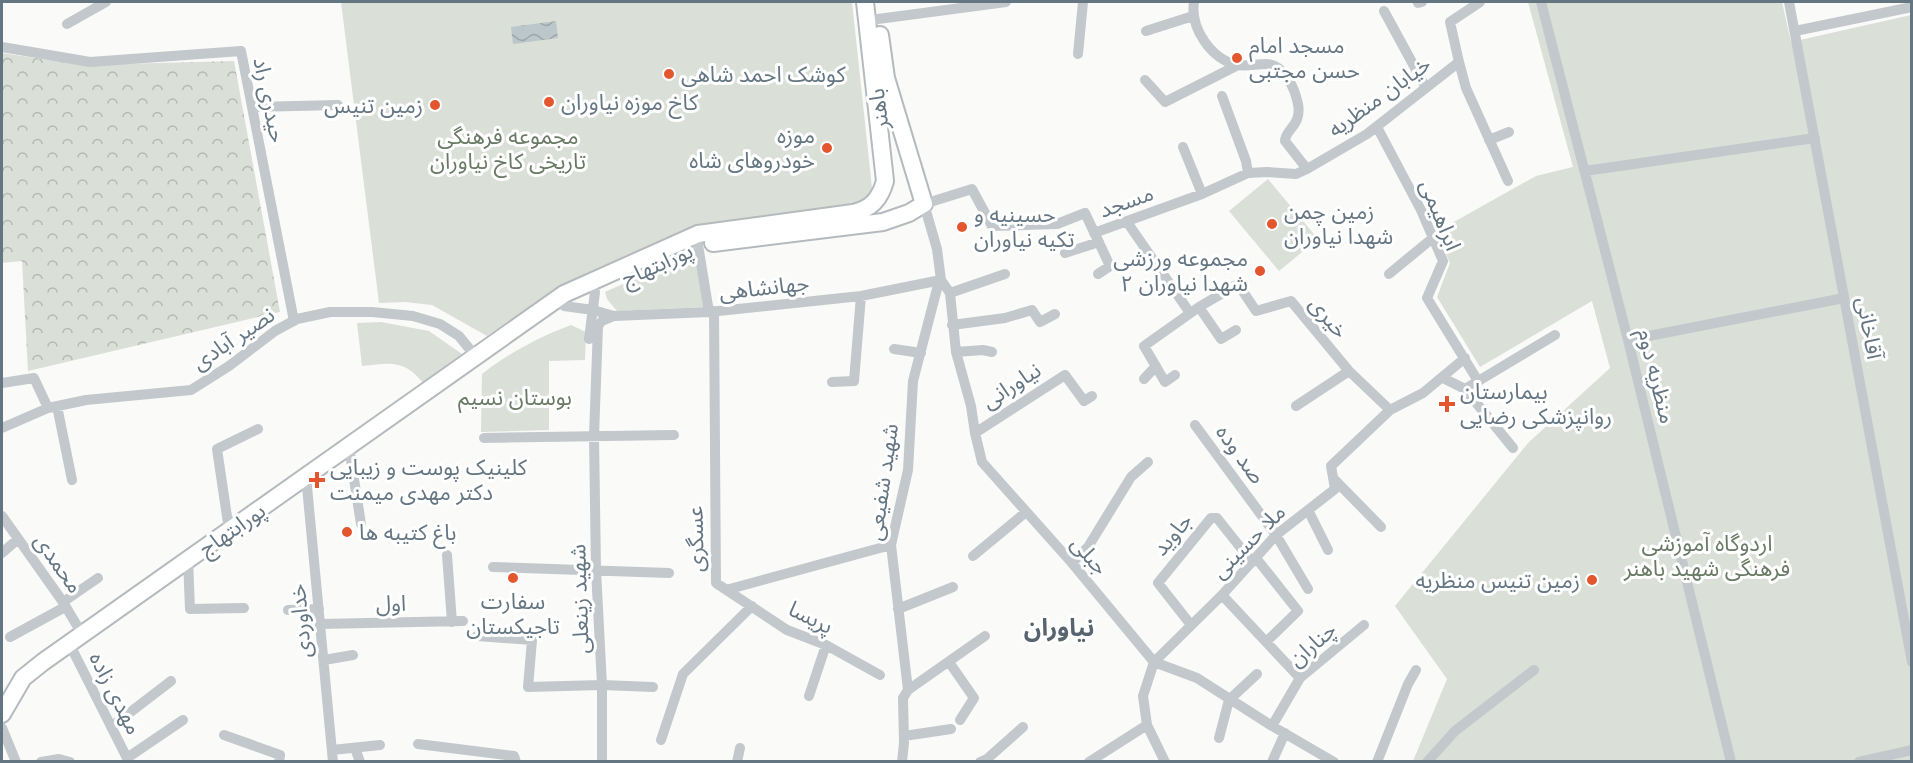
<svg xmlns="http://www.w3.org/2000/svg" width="1913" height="763" font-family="'Space Grotesk','Noto Sans Arabic',sans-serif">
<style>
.green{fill:#dadfd7}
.forest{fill:url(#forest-crowns)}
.water{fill:url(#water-waves)}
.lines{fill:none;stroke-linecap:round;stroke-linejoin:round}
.primary-casing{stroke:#b5babe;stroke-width:20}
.minor{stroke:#c3c8cc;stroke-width:10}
.primary{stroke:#fff;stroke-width:16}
.poi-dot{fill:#e4572e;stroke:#fff;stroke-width:2}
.labels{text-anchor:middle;stroke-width:6;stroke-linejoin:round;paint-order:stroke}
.poi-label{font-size:22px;fill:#657683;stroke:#fff;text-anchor:start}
.street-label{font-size:22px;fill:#657683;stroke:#fff}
.park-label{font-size:22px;fill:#687a64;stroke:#fff}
.neighbourhood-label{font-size:24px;font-weight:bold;fill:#57646e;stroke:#fff}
</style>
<defs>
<pattern id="forest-crowns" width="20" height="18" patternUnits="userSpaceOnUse" patternTransform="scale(1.5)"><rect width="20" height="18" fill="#dadfd7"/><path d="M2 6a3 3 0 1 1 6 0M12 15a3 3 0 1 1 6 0" fill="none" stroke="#b4b9b4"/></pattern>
<pattern id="water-waves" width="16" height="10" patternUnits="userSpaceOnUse" patternTransform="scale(1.5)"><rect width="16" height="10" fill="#bbc7cb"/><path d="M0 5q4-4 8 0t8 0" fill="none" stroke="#9ca6aa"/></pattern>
</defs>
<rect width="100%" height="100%" fill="#fafaf8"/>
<path class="green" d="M341,2H852L872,188L869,198L860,206L695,226L563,286L487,336L432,305L405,302L379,303Z
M1528,2H1782L1791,42L1911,15V761H1413L1447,679L1395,606L1528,443L1610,368L1592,301L1480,367L1437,297L1450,263L1436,232L1536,176L1573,167Z
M1268,179L1318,239L1279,271L1229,211Z
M695,252L706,307L617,311L607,299L605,292Z
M381,322L429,331L462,354L424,384C404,359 391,363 362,366L357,323Z
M571,325L586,332L585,360L549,361V430L481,432L482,374C509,353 539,337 571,325Z"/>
<path class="forest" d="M2,53L82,65L234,61L280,312L28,371L22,261L2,263Z"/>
<path class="water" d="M556,21L558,38L513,44L511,27Z"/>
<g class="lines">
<defs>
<path id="primary" d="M713,243L883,222L909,213L924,204L886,78L880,35
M2,714L23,678L43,662L564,294L698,234L853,213C871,209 880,199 885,181L865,2"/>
</defs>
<use href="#primary" class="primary-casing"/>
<path class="minor" d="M1194,2C1190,28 1211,59 1237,65C1246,67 1256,64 1265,64C1284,63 1295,89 1298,104C1302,126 1285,129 1285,141L1307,169
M1541,2L1628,340L1731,762
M1789,2L1912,662
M1418,3L1422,2
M1384,11L1426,88
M878,19L1006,2
M67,24L106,2
M1146,31L1193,16
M1795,31L1912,7
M2,47L90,62L241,51L294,321
M1078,54L1083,2
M1459,62L1466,88L1508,181
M1145,80L1165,102L1238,65
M1222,96L1246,161L1248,173
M252,107L338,105
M1377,127L1421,210L1443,261L1427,298L1478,381
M1489,140L1509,132
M1183,147L1202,194
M1585,171L1815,138
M1127,222L1190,313
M1094,233L1202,194L1248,173L1267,172L1296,174L1307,169L1367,134L1459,62L1450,22L1480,2
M698,245L709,312
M1065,253L1099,242
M1098,274L1110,266L1085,213L1057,224L992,226L972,189L924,204L937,249L941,280L950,293L956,352L971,406L975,433L982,462L1072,563L1154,662L1197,678L1272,726L1334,762
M1389,274L1434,237
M950,293L1005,274
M564,306L593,310L614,316
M1199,307L1221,339L1236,330
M714,311L716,583L787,630L826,645L880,675
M952,325L1005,318L1032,310L1040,322L1055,314
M589,339L595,292
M1628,340L1844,298
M894,349L921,353
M956,352L983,350L992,352
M1175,375L1165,382L1144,346L1199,307L1238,284L1256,311L1291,301L1349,371L1390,410
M1443,378L1465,389L1513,448
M1144,379L1156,366
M832,382L854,381L861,296
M2,383L34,378L48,408
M1465,389L1555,335
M57,406L72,480
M1296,406L1349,371
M1195,425L1276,535L1308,589
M2,428L48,408L86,400L191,390L229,366L275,331L297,319L330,312H372L413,316L440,324L459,336L476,357
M975,433L1065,375L1084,401L1092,396
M484,438L674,435
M349,447L361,524
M306,476L333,762
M1334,479L1381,527
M1308,510L1328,550
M2,516L63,602L82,634
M229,530L217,449L258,429
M2,553L18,539
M447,555L452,622
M973,556L1026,512
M1256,558L1298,611L1266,642
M188,559L190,609L244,608
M1072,563L1088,547L1131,477L1148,462
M493,567L669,573
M726,590L891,545
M1222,595L1300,678
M63,602L98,578
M898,609L953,587
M288,610L319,609
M320,624L463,621
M1191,625L1158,583L1211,518H1217L1252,562
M477,636L532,640L528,687L602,685L653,687
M10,637L65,607
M69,643L129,762
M324,660L353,655
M949,662L974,698L960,720
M908,690L985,636
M809,696L826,645
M1272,726L1300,678L1364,625
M111,727L171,681
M2,728L16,762
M224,735L280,755L279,762
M904,736L951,729
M1219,738L1229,700L1257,674
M661,740L683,674L752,606
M418,744L514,756L516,762
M355,748L360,762
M332,750L380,745
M127,758L183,720
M41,762L59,759L70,762
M602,762V685L596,570L594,436L598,326L602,321L614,316L709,312L861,296L941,280
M737,762L740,748
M902,762L904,743L903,698L908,690L891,545L908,470L913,381L939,281
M980,762L987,759L1023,727
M1089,762L1147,725
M1165,762L1147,725L1143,696L1154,662L1222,595L1276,535L1335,489L1331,466L1390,410L1423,393L1465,358
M1272,762L1285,733
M1377,762L1408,684L1416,670
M1427,762L1455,731L1534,670
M1859,762L1912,750"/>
<use href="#primary" class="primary"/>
</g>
<g class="poi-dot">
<circle cx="1237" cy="58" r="6"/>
<circle cx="669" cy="74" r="6"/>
<circle cx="549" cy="102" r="6"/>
<circle cx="435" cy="105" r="6"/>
<circle cx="827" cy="148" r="6"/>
<circle cx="1272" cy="224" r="6"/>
<circle cx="962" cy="227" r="6"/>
<circle cx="1260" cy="271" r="6"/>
<path d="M1444 395h6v6h6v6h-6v6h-6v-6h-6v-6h6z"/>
<path d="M314 471h6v6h6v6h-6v6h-6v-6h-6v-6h6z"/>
<circle cx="347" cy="532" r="6"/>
<circle cx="513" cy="578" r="6"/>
<circle cx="1592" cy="580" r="6"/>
</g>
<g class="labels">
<g class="poi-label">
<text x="1249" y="53">مسجد امام<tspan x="1249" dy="25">حسن مجتبی</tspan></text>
<text x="681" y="82">کوشک احمد شاهی</text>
<text x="561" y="110">کاخ موزه نیاوران</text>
<text x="423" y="113" text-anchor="end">زمین تنیس</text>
<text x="815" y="143" text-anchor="end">موزه<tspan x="815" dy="25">خودروهای شاه</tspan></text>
<text x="1284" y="219">زمین چمن<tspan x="1284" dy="25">شهدا نیاوران</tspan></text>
<text x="974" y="222">حسینیه و<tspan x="974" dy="25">تکیه نیاوران</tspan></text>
<text x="1248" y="266" text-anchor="end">مجموعه ورزشی<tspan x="1248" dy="25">شهدا نیاوران ۲</tspan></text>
<text x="1460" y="399">بیمارستان<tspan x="1460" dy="25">روانپزشکی رضایی</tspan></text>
<text x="330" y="475">کلینیک پوست و زیبایی<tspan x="330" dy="25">دکتر مهدی میمنت</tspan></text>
<text x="359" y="540">باغ کتیبه ها</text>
<text x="1580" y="588" text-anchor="end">زمین تنیس منظریه</text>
<text x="513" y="609" text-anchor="middle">سفارت<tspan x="513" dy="25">تاجیکستان</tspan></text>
</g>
<g class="street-label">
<text transform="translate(1379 96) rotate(-36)" y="8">خیابان منظریه</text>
<text transform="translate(270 100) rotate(78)" y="8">حیدری راد</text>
<text transform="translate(878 109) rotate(-97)" y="8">باهنر</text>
<text transform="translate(1126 201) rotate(-20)" y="8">مسجد</text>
<text transform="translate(1441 215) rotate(68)" y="8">ابراهیمی</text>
<text transform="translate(657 264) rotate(-24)" y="8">پورابتهاج</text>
<text transform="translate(764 287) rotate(-6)" y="8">جهانشاهی</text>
<text transform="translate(1329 317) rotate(50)" y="8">خیری</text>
<text transform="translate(1870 328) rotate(80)" y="8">آقاخانی</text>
<text transform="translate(233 338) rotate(-34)" y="8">نصیر آبادی</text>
<text transform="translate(1657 376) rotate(76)" y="8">منظریه دوم</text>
<text transform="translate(1011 385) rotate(-33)" y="8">نیاورانی</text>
<text transform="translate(1241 454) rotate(54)" y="8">صد وده</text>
<text transform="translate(882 482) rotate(-82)" y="8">شهید شفیعی</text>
<text transform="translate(232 529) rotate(-35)" y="8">پورابتهاج</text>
<text transform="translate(1172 534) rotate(-50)" y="8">جاوید</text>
<text transform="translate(695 539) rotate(-91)" y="8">عسگری</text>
<text transform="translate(1248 541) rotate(-45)" y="8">ملا حسینی</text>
<text transform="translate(1090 555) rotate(49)" y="8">جبلی</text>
<text transform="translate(59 563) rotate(55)" y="8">محمدی</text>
<text transform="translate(579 599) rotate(-92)" y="8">شهید زینعلی</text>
<text transform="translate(391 603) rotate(-1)" y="8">اول</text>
<text transform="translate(811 617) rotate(26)" y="8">پریسا</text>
<text transform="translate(300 621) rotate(-95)" y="8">خداوردی</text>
<text transform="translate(1312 644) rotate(-41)" y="8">چناران</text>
<text transform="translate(116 693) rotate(63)" y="8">مهدی زاده</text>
</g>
<g class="park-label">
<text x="508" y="144">مجموعه فرهنگی<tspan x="508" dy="25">تاریخی کاخ نیاوران</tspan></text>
<text x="515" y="405">بوستان نسیم</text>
<text x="1707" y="551">اردوگاه آموزشی<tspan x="1707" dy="25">فرهنگی شهید باهنر</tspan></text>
</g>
<g class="neighbourhood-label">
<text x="1059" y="636">نیاوران</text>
</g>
</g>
<rect width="1913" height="763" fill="none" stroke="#657683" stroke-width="6"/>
</svg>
